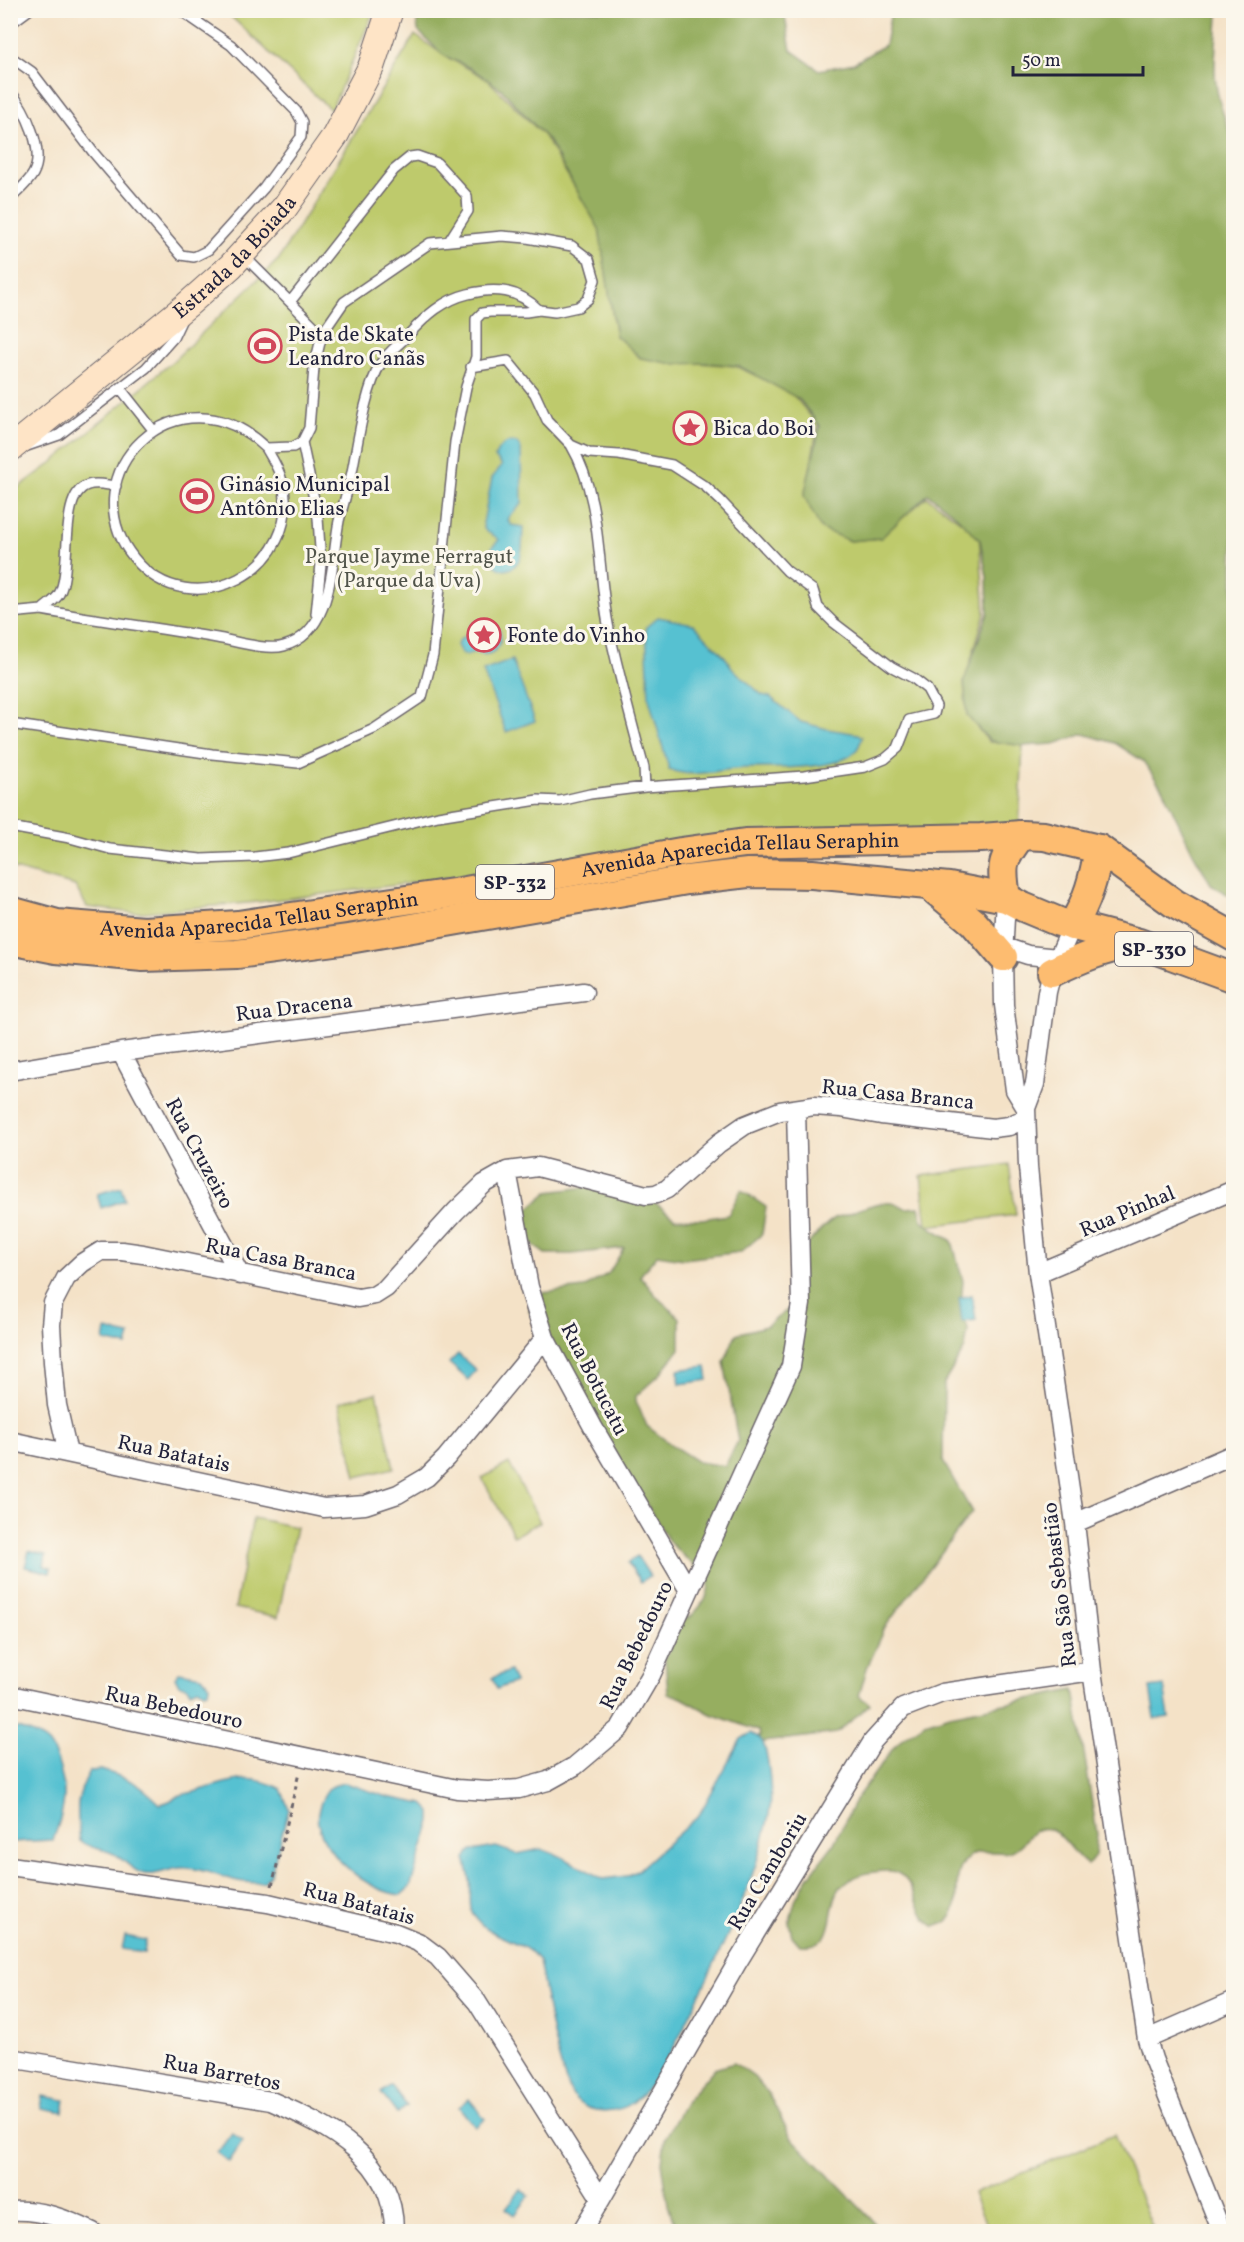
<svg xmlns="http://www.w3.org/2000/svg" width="1244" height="2242" font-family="Vollkorn,serif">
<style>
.green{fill:#beca6c;stroke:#707654;stroke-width:1.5}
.forest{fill:#96ae60;stroke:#5c684e;stroke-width:1.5}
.water{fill:#56c1d1;stroke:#3c7286;stroke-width:1.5}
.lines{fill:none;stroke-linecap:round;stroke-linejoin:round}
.service-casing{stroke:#6c656c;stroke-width:12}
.minor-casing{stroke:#6c656c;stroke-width:21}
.secondary-casing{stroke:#6c656c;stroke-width:28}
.primary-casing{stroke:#6c656c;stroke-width:32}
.path{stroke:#6c656c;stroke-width:3;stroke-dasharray:4.5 4.5;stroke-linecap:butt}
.service{stroke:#fff;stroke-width:9}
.minor{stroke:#fff;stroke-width:18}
.secondary{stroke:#fee4c6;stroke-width:26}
.primary{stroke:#fdbc70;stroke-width:28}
.labels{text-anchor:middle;stroke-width:6;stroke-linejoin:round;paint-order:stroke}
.shield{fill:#fbf7ec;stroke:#636270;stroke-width:1.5}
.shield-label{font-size:20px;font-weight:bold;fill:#22223b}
.street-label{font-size:21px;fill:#22223b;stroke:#fbf7ec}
.poi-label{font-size:21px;fill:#22223b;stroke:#fbf7ec;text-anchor:start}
.park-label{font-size:21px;fill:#51544a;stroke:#fbf7ec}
</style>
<rect width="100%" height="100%" fill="#fbf7ec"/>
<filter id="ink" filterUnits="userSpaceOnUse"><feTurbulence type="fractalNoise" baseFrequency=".0167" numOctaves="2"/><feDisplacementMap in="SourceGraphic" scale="12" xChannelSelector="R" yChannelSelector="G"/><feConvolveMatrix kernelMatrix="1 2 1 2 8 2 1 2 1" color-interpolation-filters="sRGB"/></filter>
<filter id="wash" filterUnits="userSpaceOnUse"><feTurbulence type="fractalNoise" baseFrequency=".008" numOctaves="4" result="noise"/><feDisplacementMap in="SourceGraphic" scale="24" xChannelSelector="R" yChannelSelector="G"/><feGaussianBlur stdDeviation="1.35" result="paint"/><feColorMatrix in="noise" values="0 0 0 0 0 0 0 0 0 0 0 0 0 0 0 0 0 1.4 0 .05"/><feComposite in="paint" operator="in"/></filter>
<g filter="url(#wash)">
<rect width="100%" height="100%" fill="#f4e2c7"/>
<path class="green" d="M225,11H374L331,110Z
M415,35L445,56L486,78L544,136L599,227L615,331L640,358L735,366L790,391L818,425L805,497L825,528L849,541L879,538L927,497L979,535L985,613L964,683L967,715L989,742L1023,744L1019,830L547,863L390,886L258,902L133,913L87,907L75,886L11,868L10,494L53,462L173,361L279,259Z
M1009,1164L1016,1215L927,1226L921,1176Z
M377,1393L394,1468L356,1477L339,1402Z
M509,1463L540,1522L514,1536L482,1478Z
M253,1518L296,1527L278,1617L235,1608Z
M1114,2135L1154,2231H989L973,2194Z"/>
<path class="forest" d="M416,11H784L791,50L819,70L854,63L885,45L891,11H1218C1218,29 1215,48 1215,66C1214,93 1225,119 1234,143L1233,898L1211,884L1193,853L1162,788L1143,761L1115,743L1084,734L1054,744L1023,746L990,741L967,716L964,681L988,613L987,577L980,540L954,514L928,494L881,538L850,541L821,529L804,496L820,426L799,399L739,366L707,363L673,364L641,358L616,336L599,229L548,140L501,89L472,69L443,55L418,31Z
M601,1185L654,1202L675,1218L702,1219L728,1215L741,1190L766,1207L762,1234L741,1252L684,1259L657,1255L640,1276L658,1298L680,1318V1349L660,1374L636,1396V1401L647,1426L673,1446L698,1462L725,1466L738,1441L724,1362L736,1334L766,1326L790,1308C789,1300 786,1288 788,1280C792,1260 818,1229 835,1218C839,1216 844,1216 848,1214C865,1207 888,1196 905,1208L919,1207L923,1222L952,1241L963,1281L961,1305L968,1330L965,1348L944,1383L943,1461L972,1512L882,1631V1635L867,1668L859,1696L870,1704L837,1733L747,1744L760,1736L759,1731L711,1714L682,1698L668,1693L665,1659L685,1613L688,1619C699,1609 712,1595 708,1579L670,1543L529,1311L542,1293L584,1288L609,1273L624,1248L572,1254H545L523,1237L527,1210L548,1192Z
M1074,1690L1097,1834L1095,1856L1088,1865C1074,1856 1067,1837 1051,1830C1031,1822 1026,1848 1009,1852C994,1855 977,1845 965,1861C947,1883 971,1916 935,1927C932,1925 928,1922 925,1918C914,1902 912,1870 887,1871C872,1871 850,1875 840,1888C825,1908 840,1949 800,1945L792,1936L789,1923L796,1898L809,1876L833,1845L856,1799L894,1747L903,1738L925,1723L950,1715Z
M734,2063L754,2077L769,2095L791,2137L871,2219L879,2231H677L668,2205L662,2162L665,2139L686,2101L714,2069Z"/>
<path class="water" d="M512,442L517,443L521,449L522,504L510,516L508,520L511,525L523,527C522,544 525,568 504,570C492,566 488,558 492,547L499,540C493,532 483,535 483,523L492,478L502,465L495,457C497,449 503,443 512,442Z
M658,617L693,624L726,658L732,668L762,695L770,697L801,722L827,729L858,734L862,737C859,750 853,756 841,760C818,769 773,768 748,768C722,768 693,780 669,769L649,699L646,627Z
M484,619C513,624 501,665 474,652L467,655L461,653L457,645L459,640L466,636C468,626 473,621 484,619Z
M512,660L535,721L506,732L483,671Z
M121,1187L125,1200L101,1208L97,1194Z
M972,1295L976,1320L962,1322L959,1298Z
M106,1330L130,1335L127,1346L104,1341Z
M458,1354L476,1370L468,1380L449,1363Z
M706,1366L708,1380L680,1384L678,1370Z
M29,1551L46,1555L44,1566L51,1568L50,1573L25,1567Z
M637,1556L650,1576L641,1582L628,1563Z
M510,1671L515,1682L497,1689L492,1678Z
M179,1672L202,1676L209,1685L208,1691L205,1692L198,1688L190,1691L186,1686L179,1685L175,1677Z
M1164,1686L1169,1717L1155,1719L1150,1688Z
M18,1728C28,1732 40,1735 48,1743C58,1755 65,1783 64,1798C63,1812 58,1827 53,1840L11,1842V1729Z
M751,1733C755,1735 759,1737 762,1741C769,1753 772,1794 770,1808C760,1872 723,1946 695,2004C681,2033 659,2084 632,2103C618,2113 590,2114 577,2101C558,2083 545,1989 539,1961C524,1939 491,1940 475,1917C467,1907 472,1893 470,1881C469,1873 467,1866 465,1858L472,1851L496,1847L517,1854L541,1849L562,1857L603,1879L627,1876L637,1871L699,1815L741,1739Z
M101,1770C130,1779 138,1782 160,1804C169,1803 173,1798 181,1795C188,1793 196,1792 204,1789C233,1780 252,1773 281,1789L289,1809L271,1873L264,1882C232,1886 215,1870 187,1868C172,1866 156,1878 141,1873C131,1869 123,1859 114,1854C102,1848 92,1850 80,1841C77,1811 74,1799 90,1771Z
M345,1783L388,1797L423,1804L431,1812V1822L410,1887L401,1895C368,1891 325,1856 318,1823C316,1815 319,1807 322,1800C326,1788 332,1785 345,1783Z
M125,1936L146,1940L144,1953L122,1949Z
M391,2085L407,2106L397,2114L381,2093Z
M43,2096L65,2100L63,2112L41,2108Z
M469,2099L485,2119L475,2127L459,2107Z
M232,2133L243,2141L229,2162L217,2153Z
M521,2189L529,2196L515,2215L506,2208Z"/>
</g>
<g filter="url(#ink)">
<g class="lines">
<defs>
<path id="service" d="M10,24L29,10
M10,60H15L32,72L93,152L181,255L194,257L208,250L264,188L301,137L302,122L296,111L231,45L180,10
M10,91C25,109 46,151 33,174C28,183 17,192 10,199
M243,255L322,334
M290,302L394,170L410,157L417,156L437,163L467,196L468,211L449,241
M120,388L154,431
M302,442L318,518L321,564L316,614
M571,445C604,501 596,573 610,634C620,679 632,724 644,768L645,787
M27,446L59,435L146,368L173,338L182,319
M116,486C107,485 96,482 88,485C58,494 73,570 59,594C56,600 47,605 42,610C100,621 159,628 217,638C234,641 267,651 284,646C334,632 331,561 339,521C343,505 348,489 352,472C358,442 365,389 381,363C388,352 400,344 409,334C426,316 443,300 468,294C495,287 518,289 539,310
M10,613L42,610
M10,724L212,754L298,763L374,729L422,697L433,655L455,442L466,387L476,357V319L482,313L490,312H526L539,310L555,312L578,307L588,299L595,280L589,259L572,246L527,238L502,236L430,243L344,302L322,334L314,368L309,428L302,442L293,447L266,448C178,363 67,476 134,558C191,629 306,568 282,481C279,469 272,458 266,448
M10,827L70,838L110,849L201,859L255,857L288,853L438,816L538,800L560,801L590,794L645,787L804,776L865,767L885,759L898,748L909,720L934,714L936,706L927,689L913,678L892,667L833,622L818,607L813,590L787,571L720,500L706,487L672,465L619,455L589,453L571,445L547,420L535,394L508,361L471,367"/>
<path id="minor" d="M1006,898L1003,957L1004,1005L1015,1090L1026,1108
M1072,926L1052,972L1047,992L1035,1084L1026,1108L1028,1167L1038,1273L1075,1523L1092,1671L1147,2039L1153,2059L1222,2232
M1004,947L1028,955L1058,958
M121,1052L240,1275
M10,1071L121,1052L584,992
M507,1171L529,1287L545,1338L593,1427L688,1589
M1038,1273L1234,1190
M10,1441L324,1508L365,1505L398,1494L427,1477L446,1458L545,1338
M68,1453L57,1405L53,1362L51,1325L53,1303L66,1278L82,1263L101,1251H122L143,1254L358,1298L375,1295L386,1288L456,1211L484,1184L507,1171L538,1167L646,1195L656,1194L667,1189L719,1143L745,1125L780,1111L814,1106L841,1108L881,1115L993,1128L1009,1126L1026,1118
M1075,1523L1234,1454
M10,1695L457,1789L488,1791L519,1789L548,1781L575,1766L620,1728L651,1675L791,1366L801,1304L796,1109
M10,1866L268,1903L396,1933L418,1942L438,1957L477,2002L601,2199
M1147,2039L1234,2001
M10,2058L271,2101C329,2126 395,2159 394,2232
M10,2211C41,2209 66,2219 93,2232
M581,2232L601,2199L737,1963L873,1741L903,1708L942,1693L1092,1671"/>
<g id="secondary">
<path id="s1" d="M10,449L187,305L231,266L285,207L335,136L371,67L390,10"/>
</g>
<g id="primary">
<path d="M929,885L973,922L1003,957"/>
<path d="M1006,898C1001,864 1001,862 1021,835"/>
<path id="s2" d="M10,911L57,924L144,931L238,925L460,892L681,852L745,843L981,838L1021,835L1044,836L1099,849L1175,904L1234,937"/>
<path d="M1072,926C1088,901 1094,877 1099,849"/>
<path d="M10,940L56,949L143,957L237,954L349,939L687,880L748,873L812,874L949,887L1006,898L1023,907L1059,922L1139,943L1234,978"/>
<path d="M1052,972C1079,959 1103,949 1132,944"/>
</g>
</defs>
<use href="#service" class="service-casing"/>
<use href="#minor" class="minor-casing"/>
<use href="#secondary" class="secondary-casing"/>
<use href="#primary" class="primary-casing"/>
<path class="path" d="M272,1886L299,1773"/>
<use href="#service" class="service"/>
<use href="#minor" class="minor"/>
<use href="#secondary" class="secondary"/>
<use href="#primary" class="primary"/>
</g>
</g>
<defs>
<symbol id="stadium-ring" viewBox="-11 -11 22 22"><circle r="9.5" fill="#fbf7ec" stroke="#d1495b" stroke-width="1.5"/><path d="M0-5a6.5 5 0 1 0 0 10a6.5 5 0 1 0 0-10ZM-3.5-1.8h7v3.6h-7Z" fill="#d1495b"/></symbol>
<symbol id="sight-ring" viewBox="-11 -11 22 22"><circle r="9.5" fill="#fbf7ec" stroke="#d1495b" stroke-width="1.5"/><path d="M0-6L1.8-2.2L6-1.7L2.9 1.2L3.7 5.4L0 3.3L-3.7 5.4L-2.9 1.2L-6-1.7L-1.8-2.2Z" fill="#d1495b"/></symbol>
</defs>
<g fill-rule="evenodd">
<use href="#stadium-ring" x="246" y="327" width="38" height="38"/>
<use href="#sight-ring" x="671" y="409" width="38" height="38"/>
<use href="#stadium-ring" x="178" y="477" width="38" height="38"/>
<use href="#sight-ring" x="465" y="616" width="38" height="38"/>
</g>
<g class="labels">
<g class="shield">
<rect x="476" y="865" width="78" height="34" rx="4.5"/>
<rect x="1115" y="932" width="78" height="34" rx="4.5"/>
</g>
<g class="shield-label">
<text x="515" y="889">SP-332</text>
<text x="1154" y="956">SP-330</text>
</g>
<g class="street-label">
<text dy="7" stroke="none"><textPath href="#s1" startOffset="296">Estrada da Boiada</textPath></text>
<text dy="7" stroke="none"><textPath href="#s2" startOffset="738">Avenida Aparecida Tellau Seraphin</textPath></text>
<text dy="7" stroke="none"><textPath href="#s2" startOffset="252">Avenida Aparecida Tellau Seraphin</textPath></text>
<text transform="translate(294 1007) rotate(-7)" y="7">Rua Dracena</text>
<text transform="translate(898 1094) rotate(6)" y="7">Rua Casa Branca</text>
<text transform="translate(200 1153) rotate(62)" y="7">Rua Cruzeiro</text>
<text transform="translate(1127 1211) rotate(-23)" y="7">Rua Pinhal</text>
<text transform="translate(281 1259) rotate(11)" y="7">Rua Casa Branca</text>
<text transform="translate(595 1379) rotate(63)" y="7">Rua Botucatu</text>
<text transform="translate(174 1453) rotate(12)" y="7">Rua Batatais</text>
<text transform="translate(1059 1585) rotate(-97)" y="7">Rua São Sebastião</text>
<text transform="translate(636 1645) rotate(-64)" y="7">Rua Bebedouro</text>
<text transform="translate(174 1707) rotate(12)" y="7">Rua Bebedouro</text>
<text transform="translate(767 1871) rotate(-59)" y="7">Rua Camboriu</text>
<text transform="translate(359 1903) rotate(15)" y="7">Rua Batatais</text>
<text transform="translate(222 2072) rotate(11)" y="7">Rua Barretos</text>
</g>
<g class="poi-label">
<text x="288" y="341">Pista de Skate<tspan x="288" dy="24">Leandro Canãs</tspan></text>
<text x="713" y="435">Bica do Boi</text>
<text x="220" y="491">Ginásio Municipal<tspan x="220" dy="24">Antônio Elias</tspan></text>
<text x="507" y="642">Fonte do Vinho</text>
</g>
<g class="park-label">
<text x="409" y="563">Parque Jayme Ferragut<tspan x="409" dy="24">(Parque da Uva)</tspan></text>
</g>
</g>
<rect width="1244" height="2242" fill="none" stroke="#fbf7ec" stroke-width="36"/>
<path d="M1013 66v9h130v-9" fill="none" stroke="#22223b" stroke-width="3"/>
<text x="1022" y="66" font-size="18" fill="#22223b" stroke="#fbf7ec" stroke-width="4.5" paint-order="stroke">50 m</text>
</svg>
